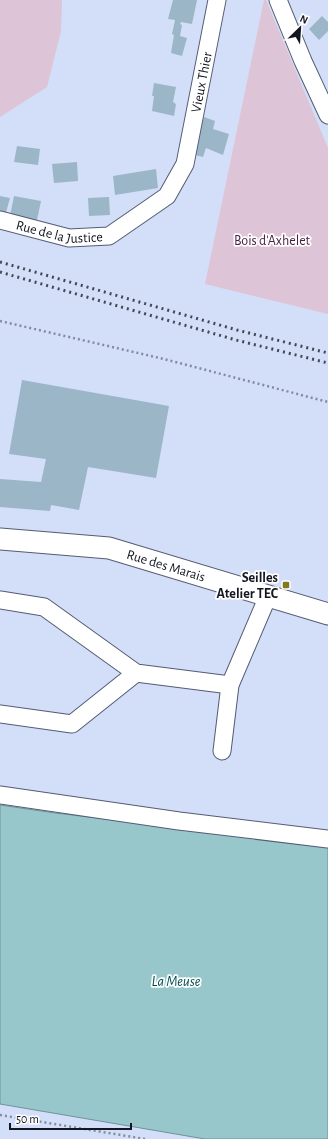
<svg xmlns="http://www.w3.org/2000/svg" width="328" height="1139" font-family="'Alegreya Sans',sans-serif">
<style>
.green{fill:#ddc4d7}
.water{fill:#98c7cb;stroke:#709298}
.building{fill:#9bb6c7}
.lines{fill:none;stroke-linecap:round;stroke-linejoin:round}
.minor-casing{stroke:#545c73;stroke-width:19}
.major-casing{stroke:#545c73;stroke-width:23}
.path{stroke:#838b9e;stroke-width:2.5;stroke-dasharray:2 3;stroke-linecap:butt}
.minor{stroke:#fff;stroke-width:17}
.major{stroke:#fff;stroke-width:21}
.rail{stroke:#434856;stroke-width:3;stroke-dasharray:2 4;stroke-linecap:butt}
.poi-dot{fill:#81791e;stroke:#fff;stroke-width:1.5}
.labels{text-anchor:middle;stroke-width:3.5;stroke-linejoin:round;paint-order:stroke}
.street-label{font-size:14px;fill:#141721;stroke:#fff}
.park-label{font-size:14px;fill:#481e41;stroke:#fff}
.poi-label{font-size:14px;font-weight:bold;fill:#141721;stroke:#fff;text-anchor:end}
.water-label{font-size:15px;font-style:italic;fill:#004c51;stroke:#fff}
</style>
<rect width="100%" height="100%" fill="#d3def8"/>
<path class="green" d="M0,0H62L61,31L47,87L0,117Z
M264,0H266L328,148V314L205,284Z"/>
<path class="water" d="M0,805L55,813L328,845V1139H205L0,1104Z"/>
<path class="building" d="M173,0H197L192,24L181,22L180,24L182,25L180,36L187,38L182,56L171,53L174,35L172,34L175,20L168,19Z
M322,16L328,22V31L319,40L309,29Z
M154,83L176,87L173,102L176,104L174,116L152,111L154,96H152Z
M204,117L215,121L213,129L229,134L223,155L206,148L203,157L191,154Z
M17,146L40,149L38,165L14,162Z
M77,162L78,181L54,183L52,164Z
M156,169L158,188L115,195L113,176Z
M0,196L10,198L5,216L0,215Z
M14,196L41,201L37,220L10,216Z
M109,197L110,215L89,216L88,198Z
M22,380L169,406L156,478L88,467L79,510L51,505L50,511L0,507V479L41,482L46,459L9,454Z"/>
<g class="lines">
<defs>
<g id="minor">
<path d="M278,0L303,61L328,115"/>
<path id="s1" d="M0,220L69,238L109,236L167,196L185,164L217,0"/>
<path d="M0,600L44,607L136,673L230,685"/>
<path d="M0,714L72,724L136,673"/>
<path d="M222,751L230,685L268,596"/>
<path d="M0,795L179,821L328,839"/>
</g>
<g id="major">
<path id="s2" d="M0,539L109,548L328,614"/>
</g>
</defs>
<use href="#minor" class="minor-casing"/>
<use href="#major" class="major-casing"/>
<path class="path" d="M0,321L164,359L328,402
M0,1115L145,1139"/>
<use href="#minor" class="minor"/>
<use href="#major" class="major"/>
<path class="rail" d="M0,262L237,330L328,353
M0,272L236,340L328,363"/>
</g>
<rect class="poi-dot" x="282" y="581" width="8" height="8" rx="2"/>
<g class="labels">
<g class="street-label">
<text dy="5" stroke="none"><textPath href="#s1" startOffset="302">Vieux Thier</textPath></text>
<text dy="5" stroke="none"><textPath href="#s1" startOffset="61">Rue de la Justice</textPath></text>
<text dy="5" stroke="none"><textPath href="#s2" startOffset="169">Rue des Marais</textPath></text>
</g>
<g class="park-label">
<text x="272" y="245">Bois d'Axhelet</text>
</g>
<g class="poi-label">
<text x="278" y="582">Seilles<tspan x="278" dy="16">Atelier TEC</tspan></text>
</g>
<g class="water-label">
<text x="176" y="986">La Meuse</text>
</g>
</g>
<g transform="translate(300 28) rotate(25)" stroke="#ffffff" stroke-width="3" paint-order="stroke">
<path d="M0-3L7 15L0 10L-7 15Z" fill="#141721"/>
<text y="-6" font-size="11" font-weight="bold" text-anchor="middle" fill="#141721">N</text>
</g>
<path d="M10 1123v6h121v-6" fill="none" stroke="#141721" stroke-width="2"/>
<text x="16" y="1123" font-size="12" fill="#141721" stroke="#ffffff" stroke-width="3" paint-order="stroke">50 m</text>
</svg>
